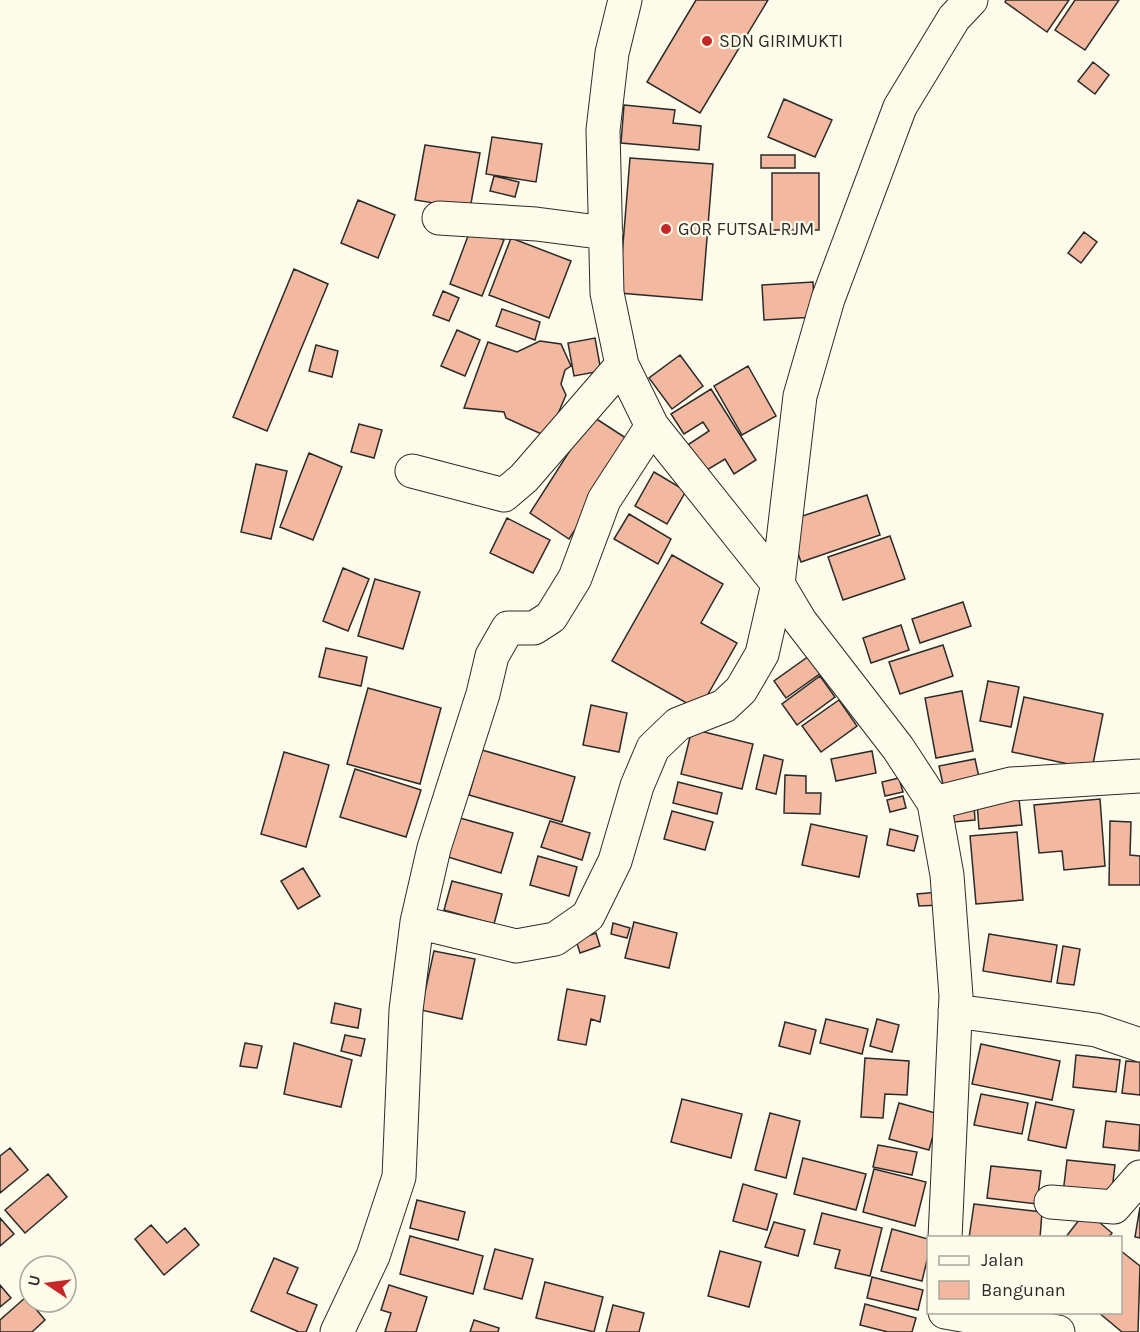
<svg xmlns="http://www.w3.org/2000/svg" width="1140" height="1332" font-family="Karla,sans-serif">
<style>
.building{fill:#f2b8a0;stroke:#2b2b2b;stroke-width:1.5}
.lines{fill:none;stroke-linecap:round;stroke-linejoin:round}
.minor-casing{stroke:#2b2b2b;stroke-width:35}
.minor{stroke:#fdfbea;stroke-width:33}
.poi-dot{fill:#c62828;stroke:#fdfbea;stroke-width:2}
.labels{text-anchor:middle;stroke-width:4.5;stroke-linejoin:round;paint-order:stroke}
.poi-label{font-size:18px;fill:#2b2b2b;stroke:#fdfbea;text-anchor:start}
</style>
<rect width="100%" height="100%" fill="#fdfbea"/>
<path class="building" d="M696,0H768L700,113L647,82Z
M1006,0H1069L1047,32L1005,2Z
M1075,0H1119L1085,50L1055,30Z
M1093,62L1109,75L1095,94L1078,81Z
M784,99L832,120L815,157L768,137Z
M624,105L675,110L673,123L701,126L699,150L621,143Z
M492,137L542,144L536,182L486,174Z
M425,145L480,153L470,209L415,200Z
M761,155H795V168H761Z
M630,158L713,164L702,300L619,293Z
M772,173H819V230H772Z
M494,176L519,182L515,197L490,191Z
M358,200L395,215L378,258L341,243Z
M471,228L504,240L482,296L450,284Z
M1084,232L1097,242L1081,263L1068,253Z
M511,238L571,261L549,318L489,295Z
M294,269L328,284L267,431L233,417Z
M813,282L815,317L764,320L762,285Z
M443,291L459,298L449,321L433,315Z
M502,309L540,322L535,340L496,326Z
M457,330L480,340L465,376L441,366Z
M595,338L601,371L574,376L568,343Z
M540,341L561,344L571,366L565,370L561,384L566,395L548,437L506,418L504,412L464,408L488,342L517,352Z
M316,345L338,351L332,377L309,371Z
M680,355L703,386L672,409L649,378Z
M748,366L776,416L742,435L714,386Z
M711,389L756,460L734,474L725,459L702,473L686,446L709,431L703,422L684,434L671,414Z
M592,416L632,442L569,539L530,513Z
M359,424L382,430L374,458L351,452Z
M309,453L342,467L313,540L280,527Z
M256,464L287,471L271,539L241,532Z
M654,472L686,491L667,524L635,506Z
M867,495L880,535L801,562L787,521Z
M629,514L671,539L658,564L614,539Z
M507,518L550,540L533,573L490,553Z
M890,536L905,579L843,600L828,557Z
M672,555L723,584L701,623L737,643L699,710L612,661Z
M343,568L369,579L348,631L323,621Z
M375,579L420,592L403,649L358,636Z
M963,602L971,626L920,643L912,619Z
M901,625L909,650L871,663L863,638Z
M943,645L953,676L900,694L889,662Z
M326,648L367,657L361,686L319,677Z
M809,656L821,673L786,698L774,681Z
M820,676L835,697L797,725L782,704Z
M988,681L1019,687L1011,727L980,721Z
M368,688L441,708L420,784L347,764Z
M962,691L973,751L936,758L925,698Z
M1024,697L1103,714L1092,769L1012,752Z
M839,700L857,726L821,752L802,726Z
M591,705L627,713L619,752L583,745Z
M692,729L753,744L742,789L681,774Z
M482,750L575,777L562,822L469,795Z
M872,751L876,773L836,781L831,759Z
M284,752L329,765L306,847L261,834Z
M764,755L783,760L776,794L756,789Z
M975,759L980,782L944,789L939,766Z
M355,769L421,790L406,837L340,817Z
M785,775L806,776V793H821L820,814L784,813Z
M899,778L903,792L885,796L882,782Z
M678,782L722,793L717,814L673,803Z
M903,796L906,808L890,812L887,800Z
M1019,799L1022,825L979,829L977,803Z
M1100,799L1105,866L1064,870L1062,851L1039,853L1034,805Z
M974,805L975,820L954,822L953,807Z
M672,811L713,822L705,850L664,839Z
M460,818L513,833L501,873L448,857Z
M550,821L590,833L582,860L541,847Z
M1110,821L1131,822L1130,855L1140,856V885H1109Z
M811,824L867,836L859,877L802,865Z
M890,829L918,836L914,851L887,845Z
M1017,832L1023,900L976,904L970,836Z
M538,856L577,867L569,896L530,885Z
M303,868L320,896L298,909L281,881Z
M452,881L502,894L494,924L444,910Z
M939,892L940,905L919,906L917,894Z
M634,922L677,933L669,968L625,958Z
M613,923L630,928L627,938L611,934Z
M596,933L600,946L580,953L576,940Z
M989,934L1057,945L1051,982L983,971Z
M1063,946L1080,949L1074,985L1057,983Z
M434,951L475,959L462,1019L421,1010Z
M567,989L605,996L600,1022L591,1019L586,1045L558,1040Z
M335,1003L361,1009L358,1028L331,1023Z
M826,1019L868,1029L862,1054L820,1043Z
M877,1019L899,1025L892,1052L870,1046Z
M785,1022L816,1030L810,1054L779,1046Z
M345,1035L365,1039L361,1056L341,1051Z
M245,1043L262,1046L257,1068L240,1066Z
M294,1043L352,1060L341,1107L284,1094Z
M981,1044L1060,1061L1052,1100L972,1084Z
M1076,1055L1120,1060L1116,1092L1073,1087Z
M865,1058L909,1061L907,1095L885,1094L883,1118L861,1117Z
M1126,1061L1140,1062V1095L1122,1093Z
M981,1094L1028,1103L1022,1134L974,1125Z
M682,1099L742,1114L731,1158L671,1142Z
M1036,1102L1074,1110L1066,1148L1028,1140Z
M899,1103L939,1114L929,1150L889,1139Z
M770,1113L800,1121L786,1178L755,1170Z
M1106,1121L1140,1125L1139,1151L1103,1147Z
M878,1145L917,1152L912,1175L873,1167Z
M10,1148L28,1170L0,1193V1156Z
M803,1158L866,1174L856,1210L794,1194Z
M1067,1160L1115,1165L1111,1198L1063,1193Z
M991,1166L1041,1171L1037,1204L987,1198Z
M874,1169L926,1182L915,1226L863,1212Z
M48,1174L67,1197L25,1233L5,1210Z
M743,1184L777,1194L767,1230L733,1221Z
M417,1200L465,1212L458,1240L410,1228Z
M974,1204L1042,1212L1040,1238H969Z
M1140,1207V1238L1135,1237Z
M1086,1211L1112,1233L1108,1238H1065Z
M822,1213L882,1228L870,1276L835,1268L840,1250L814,1244Z
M0,1218L14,1234L0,1246Z
M774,1222L805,1230L798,1256L765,1247Z
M151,1225L167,1243L185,1228L199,1245L164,1275L135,1239Z
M892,1229L928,1239V1256L922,1281L881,1271Z
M410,1236L483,1256L473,1294L400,1274Z
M495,1249L533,1259L522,1299L484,1289Z
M720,1251L761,1262L749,1307L708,1296Z
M1121,1251L1140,1266L1138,1332H1122L1098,1312H1120Z
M274,1258L298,1268L287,1293L317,1305L306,1332H299L251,1311Z
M872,1277L923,1290L918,1310L867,1298Z
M545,1282L603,1297L594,1332L536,1318Z
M0,1285L11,1298L0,1307Z
M389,1285L427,1297L416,1332H385L391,1313L381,1310Z
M26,1297L45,1320L32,1332H0V1320Z
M865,1304L916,1318L912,1332H888L860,1325Z
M613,1305L644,1313L639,1332H606Z
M474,1320L499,1328L498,1332H470Z"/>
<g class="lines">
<defs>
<path id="minor" d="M625,0L612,53L603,130L607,293L622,365L652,426L778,584L800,621L898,748L934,803L947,875L956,996L945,1238
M439,218L536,224L606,233
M412,471L504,495L524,478L622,365
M934,803L1011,784L1140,776
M417,922L516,946L555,939L588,916L615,861L637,786L653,748L678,724L724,706L741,690L762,654L778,584L800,396L828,299L900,107L954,18L971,0
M955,1011L1096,1030L1140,1045
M1051,1202L1114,1207L1140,1177
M945,1312L1058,1332
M337,1332L373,1256L399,1177L406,1010L417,922L434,848L483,694L492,656L508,628H534L551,617L575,578L604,500L652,426"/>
</defs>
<use href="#minor" class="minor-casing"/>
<use href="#minor" class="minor"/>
</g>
<g class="poi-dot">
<circle cx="707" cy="41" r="6"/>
<circle cx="666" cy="229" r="6"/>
</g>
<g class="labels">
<g class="poi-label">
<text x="719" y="47">SDN GIRIMUKTI</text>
<text x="678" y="235">GOR FUTSAL RJM</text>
</g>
</g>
<rect x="927" y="1236" width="195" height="78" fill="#fdfbea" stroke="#a9a89e" stroke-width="1.5"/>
<rect x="939" y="1256" width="30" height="9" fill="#fdfbea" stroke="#a9a89e" stroke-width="1.5"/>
<text x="981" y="1266" font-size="18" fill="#2b2b2b">Jalan</text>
<rect x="939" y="1281" width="30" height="18" fill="#f2b8a0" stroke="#a9a89e" stroke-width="1.5"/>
<text x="981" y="1296" font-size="18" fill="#2b2b2b">Bangunan</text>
<g transform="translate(48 1284) rotate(283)"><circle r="28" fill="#fdfbea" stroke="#a9a89e" stroke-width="1.5"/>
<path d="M0-4.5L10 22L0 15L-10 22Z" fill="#c62828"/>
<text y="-9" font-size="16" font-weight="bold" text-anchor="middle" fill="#2b2b2b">U</text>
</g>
</svg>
